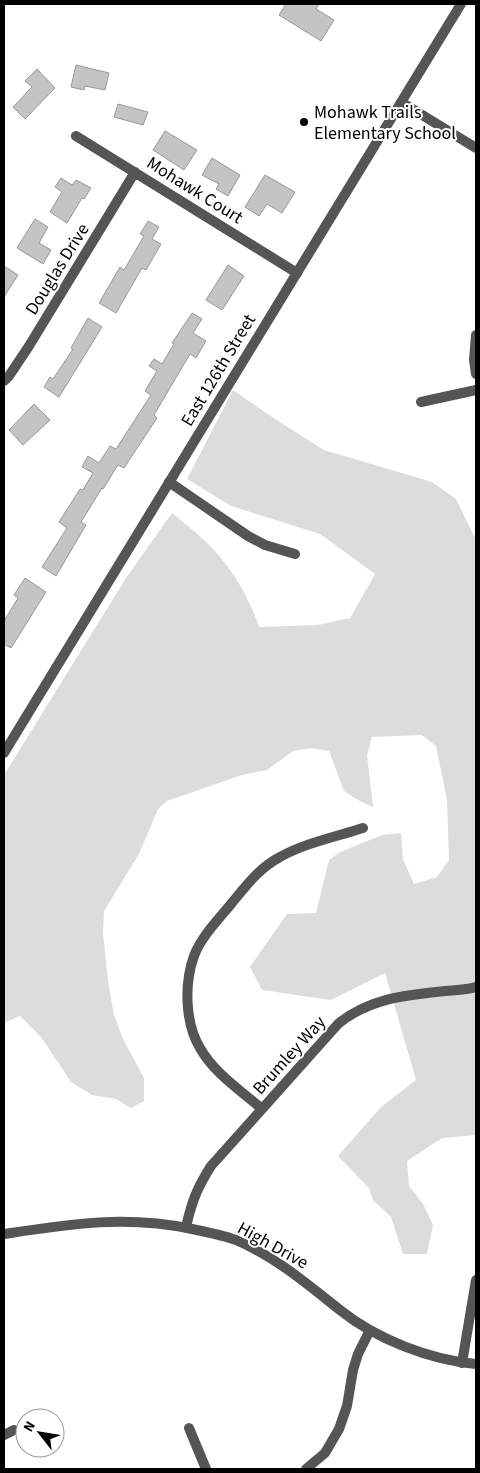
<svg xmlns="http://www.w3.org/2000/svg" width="480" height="1473" font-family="'Source Sans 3',sans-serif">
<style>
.green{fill:#dcdcdc}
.building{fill:#c4c4c4;stroke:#999}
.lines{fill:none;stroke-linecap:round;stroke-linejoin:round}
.minor{stroke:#555;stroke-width:10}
.tertiary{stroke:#555;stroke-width:10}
.poi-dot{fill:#000;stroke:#fff;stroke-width:2}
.labels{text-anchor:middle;stroke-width:4;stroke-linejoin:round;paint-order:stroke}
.poi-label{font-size:18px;fill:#000;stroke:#fff;text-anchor:start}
.street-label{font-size:18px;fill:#000;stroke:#fff}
</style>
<rect width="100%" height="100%" fill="#fff"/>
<path class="green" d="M233,390L269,415L324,450L432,482L456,499L476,540V1135L442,1138L407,1161L409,1186L423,1204L433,1225L427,1254H403L391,1217L373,1200L369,1188L338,1156L381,1107L416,1080L385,973L331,1000L262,990L250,967L287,914L316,913L329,860L340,852L382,835L401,833L403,859L414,884L437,877L449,860L447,800L436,746L422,735L372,737L367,755L373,807L356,799L344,791L329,751L312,748L293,751L267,770L242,775L167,801L158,809L139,854L104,911L103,933L108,981L114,1015L123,1039L144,1078V1101L131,1108L116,1099L92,1095L71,1082L41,1037L20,1016L4,1023V775L126,578L172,513C183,522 195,531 205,541C229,563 249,596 259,627L318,625L350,618L375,574L320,534L231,506L187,479Z"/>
<path class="building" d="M286,4H319L316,9L334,20L321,41L279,15Z
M76,65L109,73L105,90L85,86L84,90L71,87Z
M37,69L55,88L25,119L13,107L32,87L25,81Z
M118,104L148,112L143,125L114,117Z
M165,131L197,150L184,170L153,150Z
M212,158L240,175L228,196L216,189L219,184L202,175Z
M265,175L295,192L282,213L267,204L259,216L245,207Z
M61,178L72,185L76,180L91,188L84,199L82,198L67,223L50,212L62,192L55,187Z
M35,219L48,227L39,243L51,250L43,264L17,248Z
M148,221L159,227L152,239L161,244L146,270L142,268L116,313L99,303L120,267L124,270L144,236L140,234Z
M228,265L244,276L222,310L206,300Z
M4,266L18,275L4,297Z
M192,313L202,319L193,333L206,341L196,358L190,354L154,415L157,418L124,468L118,465L103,489L102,488L81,522L86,525L56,576L42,567L67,528L59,522L80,489L83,490L93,473L82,467L88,456L99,463L110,446L116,449L151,395L145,391L157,371L149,366L154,359L162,364L174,344L172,343Z
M88,318L102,327L59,397L44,387L50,377L53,379L73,349L71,348Z
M34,404L50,420L23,445L9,430Z
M25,578L46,592L11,648L4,644V621L18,598L14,595Z"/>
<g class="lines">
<path class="minor" d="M76,136L297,273
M476,335L474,360L476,374
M4,381L9,376L29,346L135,172
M421,402L476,390
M169,482L248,536L265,545L295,554
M262,1109C240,1090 214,1073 200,1048C185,1023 184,984 194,956C201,937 218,920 231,904C246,886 259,868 280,857C305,843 335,837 363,828
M186,1227C192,1201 197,1188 211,1166L338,1024C369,998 407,995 445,991C456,990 466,990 476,987
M4,1234C70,1224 125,1215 192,1229C207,1232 222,1235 236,1240C276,1257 307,1284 340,1310C376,1339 430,1360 476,1364
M462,1363L476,1280
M189,1428L206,1469
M4,1435L14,1430
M306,1469L325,1453L339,1429L347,1406L353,1370L358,1354L370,1330"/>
<path class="tertiary" d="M401,102L476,148
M4,753L461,4"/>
</g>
<circle class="poi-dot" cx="304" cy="122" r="5"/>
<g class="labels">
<g class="poi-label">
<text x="314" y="118">Mohawk Trails<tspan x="314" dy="21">Elementary School</tspan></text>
</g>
<g class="street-label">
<text transform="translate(195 190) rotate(32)" y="6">Mohawk Court</text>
<text transform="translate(57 269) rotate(-58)" y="6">Douglas Drive</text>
<text transform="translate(218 370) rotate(-59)" y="6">East 126th Street</text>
<text transform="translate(289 1055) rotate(-48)" y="6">Brumley Way</text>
<text transform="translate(273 1245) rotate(29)" y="6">High Drive</text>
</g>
</g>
<rect width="480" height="1473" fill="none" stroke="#000000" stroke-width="10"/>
<g transform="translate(40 1433) rotate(301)"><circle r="24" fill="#ffffff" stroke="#999999"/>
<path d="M0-4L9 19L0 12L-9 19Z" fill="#000000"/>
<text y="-8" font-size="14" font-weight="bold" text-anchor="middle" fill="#000000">N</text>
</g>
</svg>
